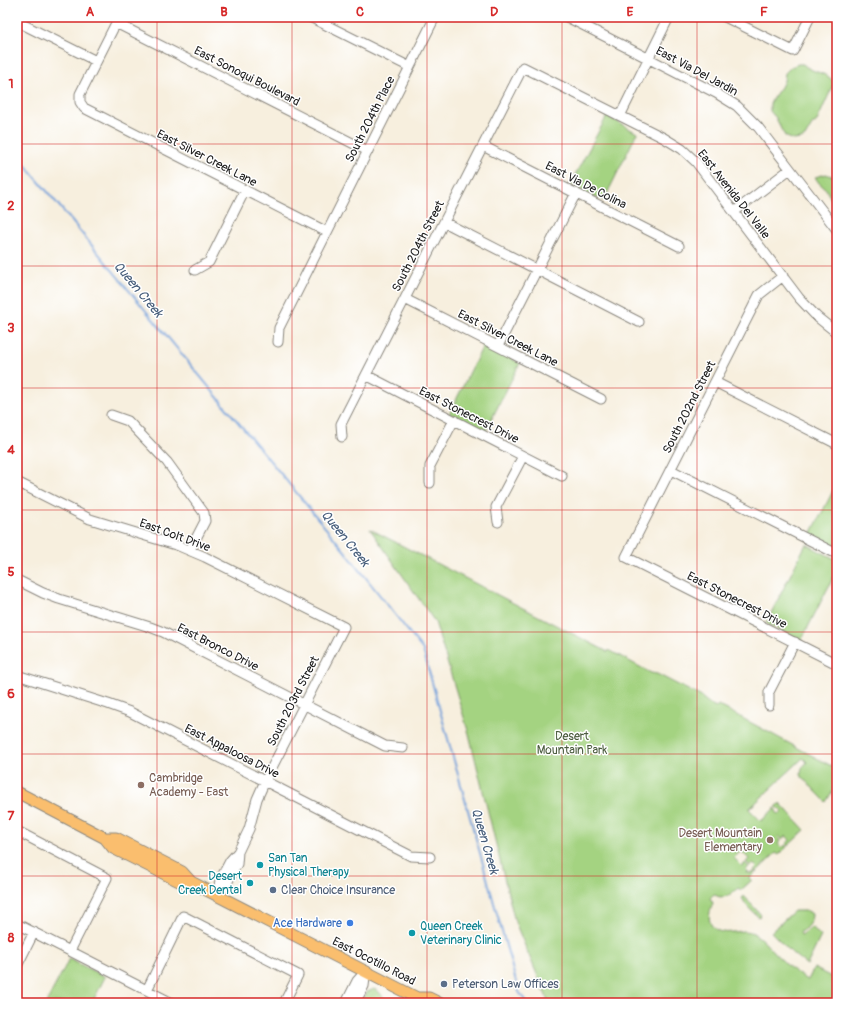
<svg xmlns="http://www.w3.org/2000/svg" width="854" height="1020" font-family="Pangolin,sans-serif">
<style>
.green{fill:#a4d381;stroke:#60784e}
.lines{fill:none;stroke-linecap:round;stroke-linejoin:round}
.stream{stroke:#72a0da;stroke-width:2}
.minor-casing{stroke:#8a867d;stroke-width:11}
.major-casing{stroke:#8a867d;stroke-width:13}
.minor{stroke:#fff;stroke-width:9}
.major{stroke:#fabe6e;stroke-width:11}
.grid{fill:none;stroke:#d62828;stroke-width:1;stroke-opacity:0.55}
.education-dot{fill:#8d6e63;stroke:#fff;stroke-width:1.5}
.culture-dot{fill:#0f9aa8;stroke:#fff;stroke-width:1.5}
.service-dot{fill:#5c6f8a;stroke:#fff;stroke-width:1.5}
.shop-dot{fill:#3f7fe0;stroke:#fff;stroke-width:1.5}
.labels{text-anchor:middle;stroke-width:3;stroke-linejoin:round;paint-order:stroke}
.street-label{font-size:12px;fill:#1c1c1c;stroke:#fff}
.park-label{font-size:12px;fill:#4c5c3f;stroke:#fff}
.education-label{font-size:12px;fill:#785e54;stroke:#fff;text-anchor:start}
.culture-label{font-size:12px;fill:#0d838f;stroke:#fff;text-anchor:start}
.service-label{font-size:12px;fill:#4e5e75;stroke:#fff;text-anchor:start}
.shop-label{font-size:12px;fill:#366cbe;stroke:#fff;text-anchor:end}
.water-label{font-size:13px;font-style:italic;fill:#475e7b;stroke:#fff}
.neatline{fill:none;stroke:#d62828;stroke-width:1.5}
.grid-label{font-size:13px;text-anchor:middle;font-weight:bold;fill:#d62828}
</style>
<rect width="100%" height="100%" fill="#fff"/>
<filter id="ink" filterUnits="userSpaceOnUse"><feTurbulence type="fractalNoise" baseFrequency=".025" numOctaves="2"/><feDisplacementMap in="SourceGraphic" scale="8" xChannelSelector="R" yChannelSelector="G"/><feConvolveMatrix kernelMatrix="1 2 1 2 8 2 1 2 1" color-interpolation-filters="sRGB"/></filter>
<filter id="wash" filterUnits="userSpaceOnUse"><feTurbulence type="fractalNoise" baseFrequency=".012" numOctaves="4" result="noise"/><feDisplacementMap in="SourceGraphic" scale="16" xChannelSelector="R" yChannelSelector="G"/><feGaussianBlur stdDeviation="0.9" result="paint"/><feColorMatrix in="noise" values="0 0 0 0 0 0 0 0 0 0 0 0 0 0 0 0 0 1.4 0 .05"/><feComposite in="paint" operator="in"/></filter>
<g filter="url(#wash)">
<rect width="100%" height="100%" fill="#f7efde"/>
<path class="green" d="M798,64H803C812,74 828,71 834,83L817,121L812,125L805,137L801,139L793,140L785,136L781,129L776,118L770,111V104L773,98L781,87L784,81L785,73L791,67Z
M607,116L637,133L604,200L592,196L570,184Z
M826,174L837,178V211L826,189L819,183L815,177Z
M484,344L520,363L485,432L449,414Z
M837,483V550L810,536Z
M370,529L608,652L609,650L651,673L657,674L700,696L710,704L716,707L718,705L837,769V783L826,802L802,777L801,774L802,768L807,762L803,758L749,809L761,821L775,808L777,813L780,814L781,813L782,810L776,807L780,803L805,830L788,846L786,844L790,840L786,836L782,839L779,836L778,837L781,840L778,844L782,848L785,845L787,847L779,855L776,853L756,872L754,870L757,867L753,863L750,866L746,862L749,859L741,851L734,858L742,866L745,863L749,867L746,870L747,871L746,873L748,872L750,874L753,871L755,873L750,878L752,880L741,890L738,888C732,894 722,901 714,894L710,898L713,903C710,911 706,921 714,928C725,938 741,927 753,933C764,939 772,952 782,960C787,965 792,970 798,974C801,976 803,977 805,979L808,980L814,968L837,980V1003H549L515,922L469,734L435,622Z
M806,544L837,560V570L801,641L766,623Z
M744,896L761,915L759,917C752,912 746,906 742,898Z
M794,911H808L812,914C812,922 807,928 800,932L801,935L806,932L811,927L821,936L807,965L793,954L771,932Z
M69,959L105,977L92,1003H46Z
M374,989L378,991L385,999L395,1003H363V999L367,992Z"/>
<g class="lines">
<path class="stream" d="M17,155L348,555L423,650L519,992L527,1003"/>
</g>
</g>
<g filter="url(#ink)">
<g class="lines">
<defs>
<path id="minor" d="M119,17L80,94V102L84,108L327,232
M310,17L410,67
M567,17L716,93L737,106L758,127L837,230
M725,17L793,51L810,17
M17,23H20L96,61
M116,23L368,151
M620,116L669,17
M483,146L679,246
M734,212L790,169
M444,222L639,322
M195,270L209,262L245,190
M783,276L759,295L626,557L837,664
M405,299L601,399
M278,342L279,328L435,17
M498,346L576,193
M366,375L562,476
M715,382L837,444
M111,415L128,421L167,462L204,513L205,521L190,550
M342,437L341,424L523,67L664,138L682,149L696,162L799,298L817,317L837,333
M671,470L837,554
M17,482L90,519L179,546L205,557L344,627L265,781L257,799L249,829L238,852L230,861L220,880L217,896
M430,483V466L454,420
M498,522L496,507L523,456
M17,580L43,593L59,599L150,627L163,632L385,746L403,748
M17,675L108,704L130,712L411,856L430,857
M769,705V692L795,642
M17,831L107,878L70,951
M218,895L227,883L237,864L238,852
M17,924L172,1003
M17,966L34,932
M147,990L183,916L298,975L284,1003
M346,1003L357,981L366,971
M355,1003L364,986L366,971"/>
<path id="major" d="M17,792L105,838L113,848L179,881L191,882
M105,838H116L182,872L191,882L417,998L422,1003
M417,998H429L439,1003"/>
</defs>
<use href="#minor" class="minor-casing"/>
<use href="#major" class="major-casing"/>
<use href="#minor" class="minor"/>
<use href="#major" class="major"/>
</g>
</g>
<path class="grid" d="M157,17V1003M292,17V1003M427,17V1003M562,17V1003M697,17V1003M17,144H837M17,266H837M17,388H837M17,510H837M17,632H837M17,754H837M17,876H837"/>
<g class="education-dot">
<circle cx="141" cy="785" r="4"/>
<circle cx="770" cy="840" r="4"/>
</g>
<g class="culture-dot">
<circle cx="260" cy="865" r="4"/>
<circle cx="250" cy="883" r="4"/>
<circle cx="412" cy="933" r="4"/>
</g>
<g class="service-dot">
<circle cx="273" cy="890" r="4"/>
<circle cx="444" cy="984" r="4"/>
</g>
<circle class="shop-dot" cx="350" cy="923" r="4"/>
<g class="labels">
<g class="street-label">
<text transform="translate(697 71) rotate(28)" y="4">East Via Del Jardin</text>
<text transform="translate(247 76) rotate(27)" y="4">East Sonoqui Boulevard</text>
<text transform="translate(370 119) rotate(-63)" y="4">South 204th Place</text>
<text transform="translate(207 158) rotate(27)" y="4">East Silver Creek Lane</text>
<text transform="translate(586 185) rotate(27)" y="4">East Via De Colina</text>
<text transform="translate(734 194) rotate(52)" y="4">East Avenida Del Valle</text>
<text transform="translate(418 246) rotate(-63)" y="4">South 204th Street</text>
<text transform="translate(508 338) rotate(27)" y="4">East Silver Creek Lane</text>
<text transform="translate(689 407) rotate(-63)" y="4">South 202nd Street</text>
<text transform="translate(469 415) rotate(27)" y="4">East Stonecrest Drive</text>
<text transform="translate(175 535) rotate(20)" y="4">East Colt Drive</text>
<text transform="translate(737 600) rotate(27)" y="4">East Stonecrest Drive</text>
<text transform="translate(218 647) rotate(27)" y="4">East Bronco Drive</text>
<text transform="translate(293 701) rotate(-63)" y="4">South 203rd Street</text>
<text transform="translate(232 751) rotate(27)" y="4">East Appaloosa Drive</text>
<text transform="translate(374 961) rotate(27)" y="4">East Ocotillo Road</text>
</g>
<g class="park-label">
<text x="572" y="740">Desert<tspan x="572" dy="14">Mountain Park</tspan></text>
</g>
<g class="education-label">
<text x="149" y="782">Cambridge<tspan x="149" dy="14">Academy - East</tspan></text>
<text x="762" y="837" text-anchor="end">Desert Mountain<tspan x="762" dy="14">Elementary</tspan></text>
</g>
<g class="culture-label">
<text x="268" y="862">San Tan<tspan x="268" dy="14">Physical Therapy</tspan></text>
<text x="242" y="880" text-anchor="end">Desert<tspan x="242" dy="14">Creek Dental</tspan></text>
<text x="420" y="930">Queen Creek<tspan x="420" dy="14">Veterinary Clinic</tspan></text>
</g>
<g class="service-label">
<text x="281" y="894">Clear Choice Insurance</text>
<text x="452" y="988">Peterson Law Offices</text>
</g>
<g class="shop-label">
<text x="342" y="927">Ace Hardware</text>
</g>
<g class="water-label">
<text transform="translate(139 289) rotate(50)" y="5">Queen Creek</text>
<text transform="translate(346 538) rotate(51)" y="5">Queen Creek</text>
<text transform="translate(486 841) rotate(74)" y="5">Queen Creek</text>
</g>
</g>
<rect width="854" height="1020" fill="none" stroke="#fff" stroke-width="44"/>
<rect x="22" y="22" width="810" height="976" class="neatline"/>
<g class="grid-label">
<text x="90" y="16">A</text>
<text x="224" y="16">B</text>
<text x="360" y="16">C</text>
<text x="494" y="16">D</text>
<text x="630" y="16">E</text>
<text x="764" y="16">F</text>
<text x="11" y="88">1</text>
<text x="11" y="210">2</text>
<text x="11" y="332">3</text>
<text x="11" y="454">4</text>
<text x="11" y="576">5</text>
<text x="11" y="698">6</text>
<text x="11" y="820">7</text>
<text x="11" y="942">8</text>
</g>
</svg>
